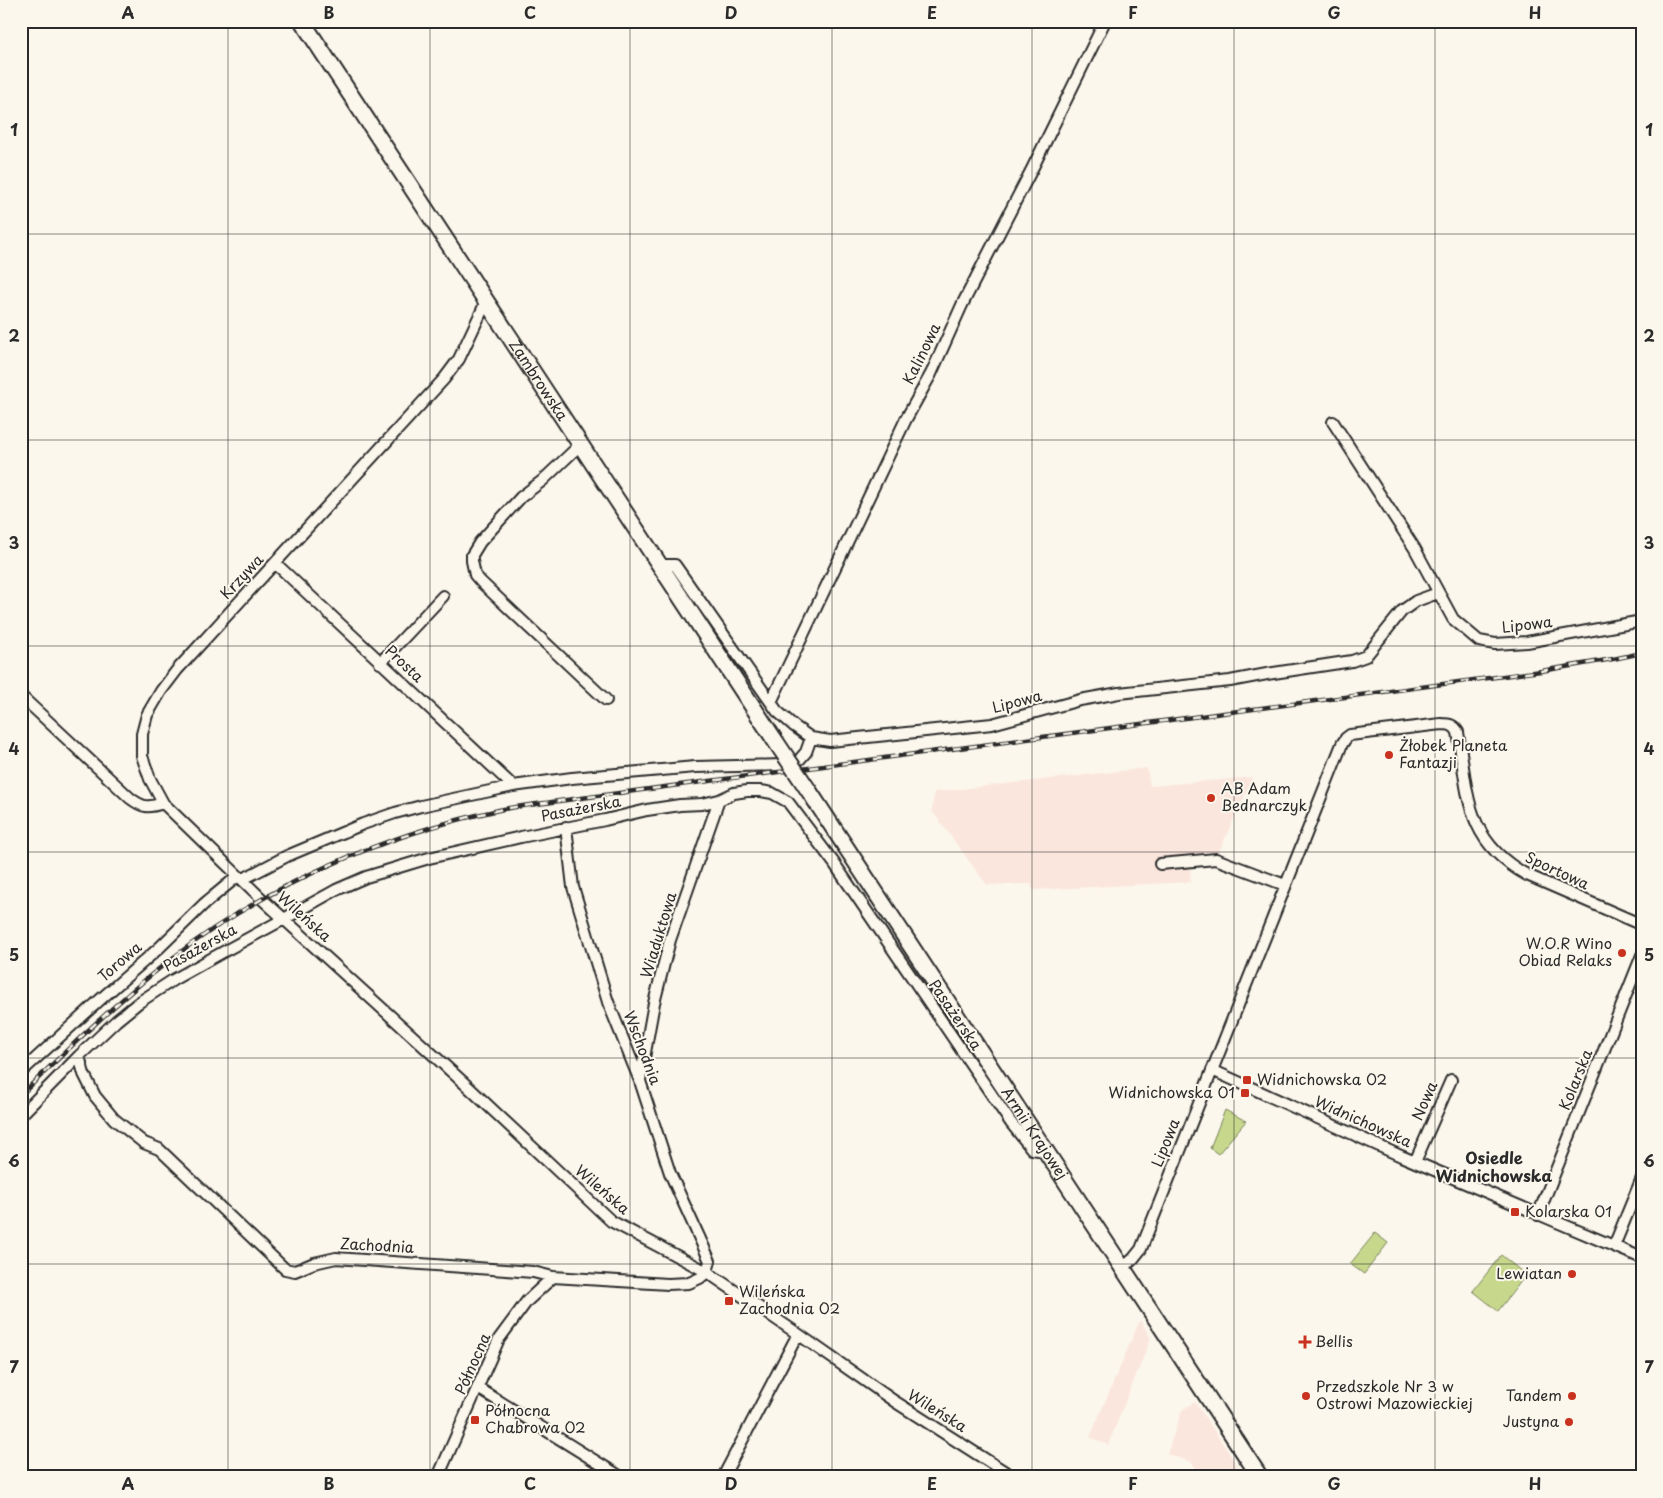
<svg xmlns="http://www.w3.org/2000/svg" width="1663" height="1498" font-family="'Playpen Sans',sans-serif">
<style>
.built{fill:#fbe6dd}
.green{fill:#c7d88c;stroke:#79825c}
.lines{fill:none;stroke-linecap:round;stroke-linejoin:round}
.street-casing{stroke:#2b2b2b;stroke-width:14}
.secondary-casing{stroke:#2b2b2b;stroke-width:19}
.street{stroke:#fbf7ec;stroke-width:10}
.secondary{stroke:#fbf7ec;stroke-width:15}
.rail-casing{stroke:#2b2b2b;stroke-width:4.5}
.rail{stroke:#fbf7ec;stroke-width:2.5;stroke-dasharray:8;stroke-linecap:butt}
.secondary-bridge-casing{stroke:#2b2b2b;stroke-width:19;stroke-linecap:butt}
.secondary-bridge{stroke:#fbf7ec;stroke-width:15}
.grid{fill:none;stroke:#2b2b2b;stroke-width:1;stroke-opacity:0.55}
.poi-dot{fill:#c8321e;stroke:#fbf7ec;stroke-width:2}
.labels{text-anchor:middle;stroke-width:4;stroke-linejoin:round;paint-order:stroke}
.street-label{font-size:15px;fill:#2b2b2b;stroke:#fbf7ec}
.poi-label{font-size:15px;fill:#2b2b2b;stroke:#fbf7ec;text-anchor:start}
.neighbourhood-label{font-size:16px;font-weight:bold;fill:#2b2b2b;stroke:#fbf7ec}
.neatline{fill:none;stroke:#2b2b2b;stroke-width:2}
.grid-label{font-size:16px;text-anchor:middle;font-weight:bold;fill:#2b2b2b}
</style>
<rect width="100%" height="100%" fill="#fbf7ec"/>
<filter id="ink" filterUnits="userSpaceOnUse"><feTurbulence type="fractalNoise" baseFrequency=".02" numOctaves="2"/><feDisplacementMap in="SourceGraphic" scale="10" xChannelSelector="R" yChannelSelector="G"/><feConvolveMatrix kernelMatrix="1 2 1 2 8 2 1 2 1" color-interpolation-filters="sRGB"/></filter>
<g filter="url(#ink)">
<path class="built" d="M1147,768L1150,786L1253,777L1218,854L1207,852L1190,868L1191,882L1033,890L1031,884L987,885L932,811L934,792Z
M1140,1320L1151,1338L1108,1445L1090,1437Z
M1195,1402L1245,1477H1201V1475L1191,1462L1167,1454L1182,1410Z"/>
<path class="green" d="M1225,1110L1246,1121L1218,1154L1210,1148Z
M1375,1233L1388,1243L1364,1274L1350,1264Z
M1501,1255L1526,1275L1498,1311L1473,1291Z"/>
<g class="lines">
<defs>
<path id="street" d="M486,302L459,359L444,379L230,612L177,670L161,691L147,715L142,734V756L150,779L163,803L262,899L464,1083L611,1221L707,1272L798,1334L894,1401L1013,1477
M1333,422L1415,549L1453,619L1479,641L1495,644L1527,642L1642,621
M580,445L542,481L521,497L480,542L472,555V561L475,575L481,582L606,700
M275,563L513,786
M659,565H675L777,711L794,726L811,738L830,741L992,724L1080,700L1119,693L1230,681L1267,674L1352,661L1366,656L1402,611L1416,601L1438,593
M380,663L443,596
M21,696L130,798C143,808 148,808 163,803
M771,702L906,419L931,374L962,305L1032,169L1105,21
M566,827L573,887L608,1002L640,1081L670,1173L710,1261L707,1272
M1160,864L1216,859L1285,885
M243,879L287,856L363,824L395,813L421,806L513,786L572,778L695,767L785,765L800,759L806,752L811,738
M79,1056L84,1074L95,1096L114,1119L144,1143L159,1149L285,1269L295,1271L314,1263L336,1258L533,1272L553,1277L668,1284L689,1283L700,1278L707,1272
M1212,1070L1401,1156L1642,1258
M21,1072L102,998L159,948L204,904L238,876
M640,1080L654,1003L670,940L719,800
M21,1115L79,1056L116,1021L138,1003L173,980L223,952L284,919L336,890L366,877L429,858L521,837L605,820L647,810L680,805L702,804L719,800L734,793L747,791H761L772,793L788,802L834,863L1011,1123L1032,1149L1045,1151
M1415,1162L1451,1080
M1538,1215L1642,955
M1614,1246L1642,1178
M1123,1268L1133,1259L1141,1249L1342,744L1346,738L1350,735L1441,724C1450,724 1454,725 1458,732C1468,794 1465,841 1527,875L1642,925
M478,1388L621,1477
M438,1477L499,1339L527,1301L553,1277
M723,1477L798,1334"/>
<g id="secondary">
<path id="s1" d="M302,21L774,739"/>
<path id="s2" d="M809,791L1260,1477"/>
</g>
</defs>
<use href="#street" class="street-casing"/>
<use href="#secondary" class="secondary-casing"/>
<use href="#street" class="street"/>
<use href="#secondary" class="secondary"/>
<defs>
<path id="rail" d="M21,1095C69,1048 117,1001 170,960C265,886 382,835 499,810C518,806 539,804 559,801L1541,671L1613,659L1642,653"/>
</defs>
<use href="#rail" class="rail-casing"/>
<use href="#rail" class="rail"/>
<defs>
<path id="secondary-bridge" d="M774,739L809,791"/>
</defs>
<use href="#secondary-bridge" class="secondary-bridge-casing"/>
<use href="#secondary-bridge" class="secondary-bridge"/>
</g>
</g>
<path class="grid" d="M228,21V1477M430,21V1477M630,21V1477M832,21V1477M1032,21V1477M1234,21V1477M1435,21V1477M21,234H1642M21,440H1642M21,646H1642M21,852H1642M21,1058H1642M21,1264H1642"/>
<g class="poi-dot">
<circle cx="1389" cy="755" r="5"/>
<circle cx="1211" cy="798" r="5"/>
<circle cx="1622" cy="953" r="5"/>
<rect x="1242" y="1075" width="10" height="10" rx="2.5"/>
<rect x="1240" y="1088" width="10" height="10" rx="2.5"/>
<rect x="1510" y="1207" width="10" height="10" rx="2.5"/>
<circle cx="1572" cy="1274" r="5"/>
<rect x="724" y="1296" width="10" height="10" rx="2.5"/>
<path d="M1302.5 1334.5h5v5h5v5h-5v5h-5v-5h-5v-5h5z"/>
<circle cx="1306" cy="1396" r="5"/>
<circle cx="1572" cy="1396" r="5"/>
<rect x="470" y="1415" width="10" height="10" rx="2.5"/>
<circle cx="1569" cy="1422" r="5"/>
</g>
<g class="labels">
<g class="street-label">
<text transform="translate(922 354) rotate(-64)" y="5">Kalinowa</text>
<text dy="5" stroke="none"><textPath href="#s1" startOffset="430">Zambrowska</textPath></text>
<text transform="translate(242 577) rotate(-47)" y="5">Krzywa</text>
<text transform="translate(1527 625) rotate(-7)" y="5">Lipowa</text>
<text transform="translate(404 664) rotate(43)" y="5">Prosta</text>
<text transform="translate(1017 702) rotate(-15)" y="5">Lipowa</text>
<text transform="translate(581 809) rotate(-11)" y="5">Pasażerska</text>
<text transform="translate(1557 871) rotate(25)" y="5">Sportowa</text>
<text transform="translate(304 917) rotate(42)" y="5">Wileńska</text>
<text transform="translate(659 935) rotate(-73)" y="5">Wiaduktowa</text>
<text transform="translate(200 948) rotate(-29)" y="5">Pasażerska</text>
<text transform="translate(120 962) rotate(-41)" y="5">Torowa</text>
<text transform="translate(955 1015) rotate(56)" y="5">Pasażerska</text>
<text transform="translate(642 1048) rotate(69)" y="5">Wschodnia</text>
<text transform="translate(1576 1080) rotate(-68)" y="5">Kolarska</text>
<text transform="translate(1425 1101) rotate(-66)" y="5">Nowa</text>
<text transform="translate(1363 1122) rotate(24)" y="5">Widnichowska</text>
<text dy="5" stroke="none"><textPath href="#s2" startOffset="410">Armii Krajowej</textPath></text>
<text transform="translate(1166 1143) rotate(-68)" y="5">Lipowa</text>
<text transform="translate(602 1190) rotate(41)" y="5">Wileńska</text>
<text transform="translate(377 1246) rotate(3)" y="5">Zachodnia</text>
<text transform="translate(473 1364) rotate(-66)" y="5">Północna</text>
<text transform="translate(937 1411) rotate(32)" y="5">Wileńska</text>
</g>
<g class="poi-label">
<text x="1399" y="751">Żłobek Planeta<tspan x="1399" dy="17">Fantazji</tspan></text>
<text x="1221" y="794">AB Adam<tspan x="1221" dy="17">Bednarczyk</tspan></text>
<text x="1612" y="949" text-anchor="end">W.O.R Wino<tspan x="1612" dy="17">Obiad Relaks</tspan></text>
<text x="1257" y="1085">Widnichowska 02</text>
<text x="1235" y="1098" text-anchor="end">Widnichowska 01</text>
<text x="1525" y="1217">Kolarska 01</text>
<text x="1562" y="1279" text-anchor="end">Lewiatan</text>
<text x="739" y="1297">Wileńska<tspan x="739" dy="17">Zachodnia 02</tspan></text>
<text x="1315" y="1347">Bellis</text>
<text x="1316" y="1392">Przedszkole Nr 3 w<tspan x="1316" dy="17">Ostrowi Mazowieckiej</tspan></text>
<text x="1562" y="1401" text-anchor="end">Tandem</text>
<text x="485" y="1416">Północna<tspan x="485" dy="17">Chabrowa 02</tspan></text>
<text x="1559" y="1427" text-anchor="end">Justyna</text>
</g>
<g class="neighbourhood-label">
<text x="1494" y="1164">Osiedle<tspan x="1494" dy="18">Widnichowska</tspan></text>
</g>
</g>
<rect width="1663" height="1498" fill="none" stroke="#fbf7ec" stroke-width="55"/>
<rect x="28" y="28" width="1608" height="1442" class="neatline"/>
<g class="grid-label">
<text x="128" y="19">A</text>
<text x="329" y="19">B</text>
<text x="530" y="19">C</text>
<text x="731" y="19">D</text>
<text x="932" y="19">E</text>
<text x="1133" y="19">F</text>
<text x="1334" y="19">G</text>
<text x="1535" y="19">H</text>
<text x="14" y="136">1</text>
<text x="1649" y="136">1</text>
<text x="14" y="342">2</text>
<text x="1649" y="342">2</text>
<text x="14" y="549">3</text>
<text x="1649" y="549">3</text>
<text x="14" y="755">4</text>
<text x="1649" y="755">4</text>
<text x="14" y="961">5</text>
<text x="1649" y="961">5</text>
<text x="14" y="1167">6</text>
<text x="1649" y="1167">6</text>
<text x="14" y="1373">7</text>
<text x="1649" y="1373">7</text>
<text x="128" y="1490">A</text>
<text x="329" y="1490">B</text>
<text x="530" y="1490">C</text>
<text x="731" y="1490">D</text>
<text x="932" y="1490">E</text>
<text x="1133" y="1490">F</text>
<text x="1334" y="1490">G</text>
<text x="1535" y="1490">H</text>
</g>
</svg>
